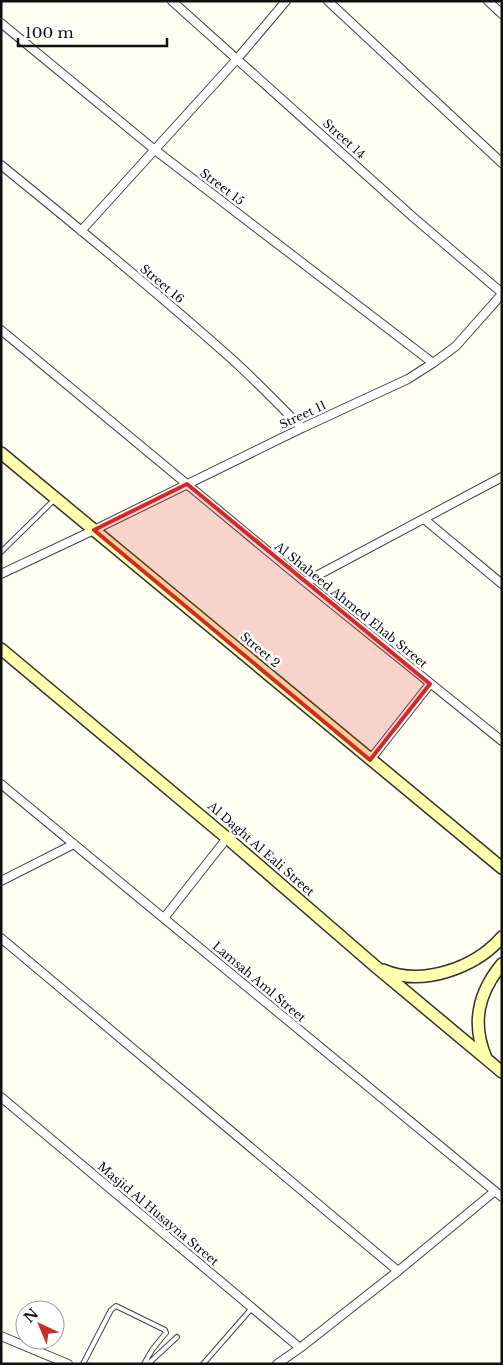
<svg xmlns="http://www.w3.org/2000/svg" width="503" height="1365" font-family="'Libre Baskerville',serif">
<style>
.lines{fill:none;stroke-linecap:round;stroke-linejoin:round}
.lane-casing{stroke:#434343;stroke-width:6}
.street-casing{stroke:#434343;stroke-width:10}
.secondary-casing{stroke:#323232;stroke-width:14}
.lane{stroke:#fff;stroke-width:4}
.street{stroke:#fff;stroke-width:8}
.secondary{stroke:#ffffae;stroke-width:11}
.marked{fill:#d62828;fill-opacity:0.2;stroke:#d62828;stroke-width:4;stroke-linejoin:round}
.labels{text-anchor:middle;stroke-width:5;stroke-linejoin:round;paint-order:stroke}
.street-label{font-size:12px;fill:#101010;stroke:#fff}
</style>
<rect width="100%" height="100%" fill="#fffef3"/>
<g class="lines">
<defs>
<path id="lane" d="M1,552L55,499
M83,1364L111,1310L116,1306L165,1330L166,1333L164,1335L152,1350L144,1364
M148,1364L177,1337
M203,1364L252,1308"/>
<path id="street" d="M172,1L413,217L502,293
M328,1L502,163
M488,1L502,14
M1,23L155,150L433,363
M1,165C80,229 159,294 234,361C258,383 280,406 302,428
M81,231L237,59L286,1
M1,330L305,582L502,741
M424,519L502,584
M1,574L94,530L302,428L408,379L433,363L456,346L502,294
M305,582L502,477
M370,760L430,684
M1,784L502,1197
M1,881L74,844
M164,918L227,838
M1,938L398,1271
M1,1097L300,1348
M1,1336L68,1364
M277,1364L300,1348L398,1271L495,1191"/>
<path id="secondary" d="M1,453L502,868
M1,649L227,838L375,966L502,1072
M383,970C422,987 475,968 502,937
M486,1058C471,1023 478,993 502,964"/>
</defs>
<use href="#lane" class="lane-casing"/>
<use href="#street" class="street-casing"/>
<use href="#secondary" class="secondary-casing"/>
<use href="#lane" class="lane"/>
<use href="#street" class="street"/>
<use href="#secondary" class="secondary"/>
</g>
<path class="marked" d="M187,484L430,684L370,760L94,530Z"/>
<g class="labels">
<g class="street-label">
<text transform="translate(344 139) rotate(42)" y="4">Street 14</text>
<text transform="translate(222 187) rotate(37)" y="4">Street 15</text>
<text transform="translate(162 284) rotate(40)" y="4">Street 16</text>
<text transform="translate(303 415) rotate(-25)" y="4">Street 11</text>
<text transform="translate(351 605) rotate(39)" y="4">Al Shaheed Ahmed Ehab Street</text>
<text transform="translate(260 650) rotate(40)" y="4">Street 2</text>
<text transform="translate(261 849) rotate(41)" y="4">Al Daght Al Eali Street</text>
<text transform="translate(259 982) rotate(40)" y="4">Lamsah Aml Street</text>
<text transform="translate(158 1214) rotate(40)" y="4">Masjid Al Husayna Street</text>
</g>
</g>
<rect width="503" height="1365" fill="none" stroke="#101010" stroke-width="5"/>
<g transform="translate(40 1325) rotate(316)"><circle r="24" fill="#ffffff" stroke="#9f9f9f"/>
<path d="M0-4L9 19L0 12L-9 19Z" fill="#c42e24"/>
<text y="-8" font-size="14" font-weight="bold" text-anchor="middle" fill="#101010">N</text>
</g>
<path d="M18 38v8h149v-8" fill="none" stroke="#101010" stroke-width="2.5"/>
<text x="25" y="38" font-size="15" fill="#101010" stroke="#ffffff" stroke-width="4" paint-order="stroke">100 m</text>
</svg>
